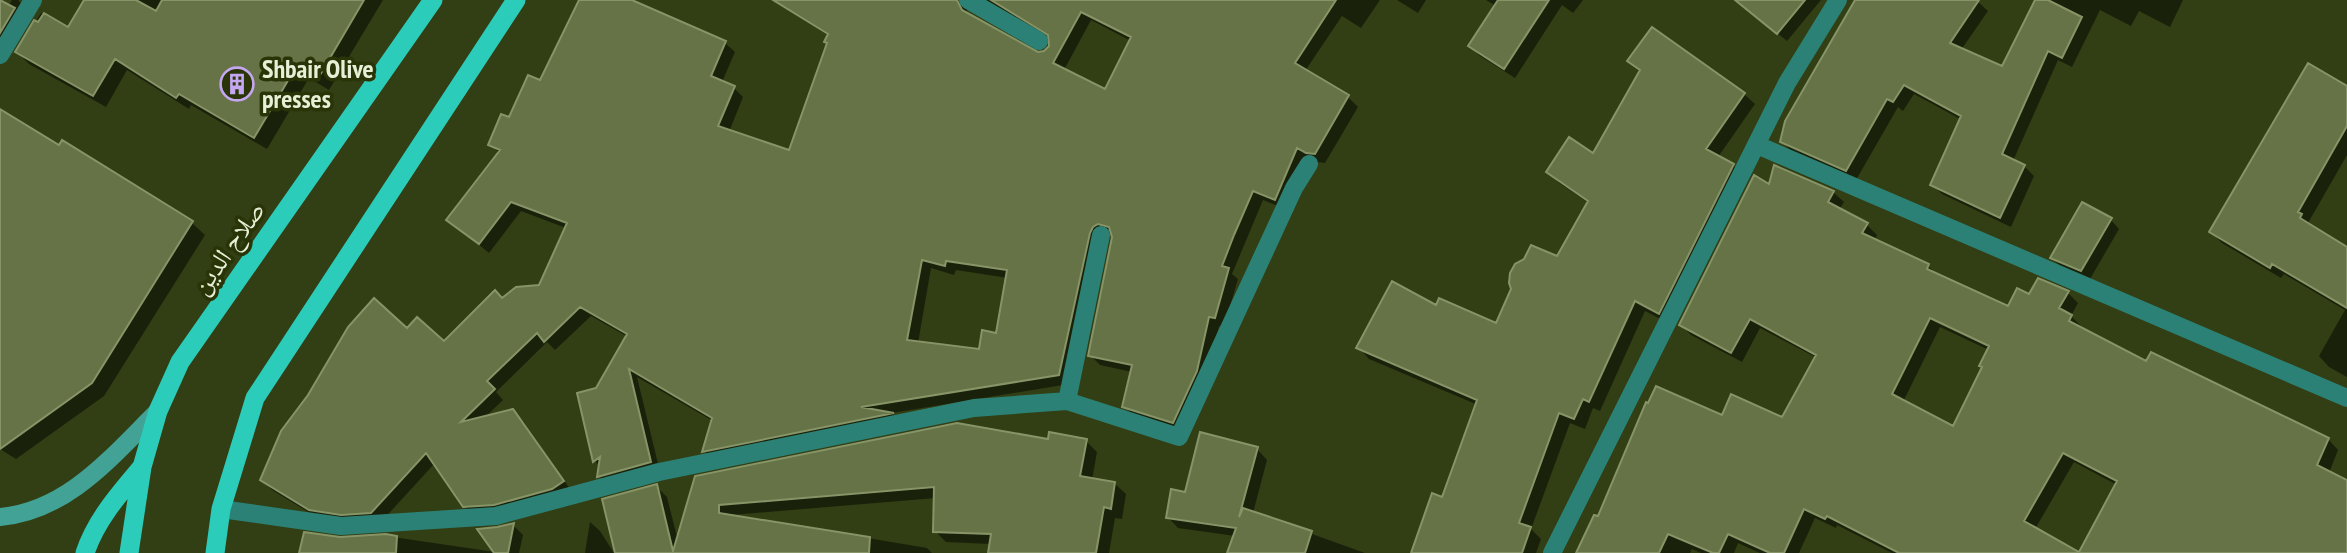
<svg xmlns="http://www.w3.org/2000/svg" width="2347" height="553" font-family="'PT Sans Narrow','Noto Naskh Arabic',sans-serif">
<style>
.shadow{fill:#0007;fill-rule:evenodd}
.building{fill:#657347;stroke:#869467;stroke-width:2;fill-rule:evenodd}
.lines{fill:none;stroke-linecap:round;stroke-linejoin:round}
.minor{stroke:#2b8175;stroke-width:18}
.secondary{stroke:#41a295;stroke-width:18}
.trunk{stroke:#2cccba;stroke-width:19}
.labels{text-anchor:middle;stroke-width:7;stroke-linejoin:round;paint-order:stroke}
.poi-label{font-size:26px;font-weight:bold;fill:#e7f0d7;stroke:#293407;text-anchor:start}
.street-label{font-size:26px;fill:#e7f0d7;stroke:#293407}
</style>
<rect width="100%" height="100%" fill="#323e13"/>
<path class="shadow" d="M12,0H18L23,5L0,44V19Z
M86,0H383L329,90L309,78L267,149L191,105L189,109L127,70L106,107L29,64L17,52L41,13L69,29Z
M581,0H628L725,43L735,52L722,82L734,88L743,97L729,132L791,152L829,43V36L772,0H972L967,5V15L1033,53H1045L1052,42L1051,37L986,0H1380L1361,28L1342,16L1305,71L1348,97L1358,107L1325,163L1317,162L1307,157L1285,209L1263,200L1232,274L1238,279L1224,327L1219,326L1206,382L1183,432L1134,416L1124,406L1132,372L1100,365L1090,355L1113,234L1109,233L1069,384L892,413L902,422L714,461L704,451L713,421L637,377L660,472L608,486L599,476L600,466L595,461L579,394L597,390L628,337L591,316L555,350L547,342L496,392L503,400L484,418L513,411L523,421L572,492L474,516L464,506L435,463L381,522L320,519L272,490L262,480L407,331L444,343L503,301L541,287L566,228L521,211L489,253L449,220L500,154L491,145L541,82ZM1091,20L1131,41L1106,91L1064,70ZM931,268L954,275L956,270L1008,278L997,335L980,351L918,343Z
M1397,0H1426L1418,13Z
M1486,0H1583L1573,13L1562,5L1515,78L1480,56L1470,46L1496,6Z
M1736,0H1821L1787,41Z
M1857,0H1976L1988,11L1961,50L2003,68L2037,0H2183L2170,27L2139,11L2131,26L2100,10L2072,67L2058,60L2013,161L2024,166L2034,176L2011,227L1942,194L1932,184L1962,120L1914,94L1903,111L1898,107L1856,180L1792,152L1782,142Z
M1630,61L1744,94L1755,104L1718,157L1733,165L1743,176L1670,324L1645,311L1600,411L1593,408L1585,429L1570,423L1531,529L1541,539L1536,553H1413L1443,499L1478,405L1369,359L1359,348L1437,307L1497,325L1557,259L1589,203L1559,183L1548,172L1593,155L1641,72Z
M2347,88V155L2308,223L2347,249V377L2329,367L2319,356L2345,310L2284,274L2281,278L2222,243L2211,232Z
M0,111L59,147L62,143L192,223L205,235L104,396L16,459L0,449Z
M1770,186L1833,192L1844,202L1839,210L1867,225L1877,235L1874,241L1928,266L1938,276L2009,308L2030,296L2039,280L2068,293L2078,303L2071,316L2082,327L2081,329L2147,363L2328,439L2338,450L2329,473L2347,482V553H2081L2117,485L2074,462L2035,529L2077,553H1892L1837,525L1836,528L1815,518L1799,553H1760L1738,543L1734,553H1701L1692,549L1690,553H1578L1598,518L1722,417L1782,419L1817,358L1760,328L1742,362L1691,335L1681,325ZM1940,327L1989,350L1984,368L1954,428L1903,402Z
M2111,220L2119,229L2090,279L2061,267L2052,258Z
M1049,441H1086L1097,452L1092,480L1114,483L1126,494L1122,519L1115,518L1109,553H990L991,544L946,542L935,531L936,498L731,515L927,548L932,553H617L656,486L667,497L678,541L696,478Z
M1257,449L1267,460L1253,513L1365,553H1229L1235,536L1178,528L1168,517L1186,494Z
M590,522L600,531L614,553H585Z
M513,525L523,535L519,553H301L341,539L386,536L495,552Z"/>
<path class="building" d="M0,0L15,8L0,33Z
M84,0H136L156,11L162,0H364L317,80L296,67L254,138L179,94L176,98L115,59L93,96L15,52L34,20L38,22L44,13L68,27Z
M579,0H632L726,41L711,76L735,86L718,126L789,150L827,43L824,42L828,34L773,0H957L962,10L1038,52L1044,51L1049,46L1048,35L991,0H1336L1295,63L1349,95L1315,154L1306,153L1297,148L1275,200L1253,191L1234,235L1222,266L1229,268L1215,318L1209,317L1197,371L1173,423L1122,407L1132,365L1088,356L1112,237L1109,227L1098,224L1093,227L1090,233L1059,375L861,407L894,413L702,452L712,418L629,369L651,462L597,477L600,457L593,462L577,393L596,388L627,334L580,307L544,342L537,333L487,381L495,389L461,422L513,409L564,481L552,489L494,505L463,507L426,453L371,513L341,515L309,510L260,480L281,431L308,395L348,327L374,298L407,328L417,317L444,341L495,290L502,298L516,287L539,285L567,223L511,202L479,244L446,220L500,150L488,145L501,114L509,117L528,75L540,80ZM1081,12L1131,37L1105,89L1053,63ZM922,260L945,266L946,261L1007,270L996,333L982,330L979,349L907,340Z
M1498,0H1549L1504,69L1468,46Z
M1735,0H1805L1777,34Z
M1855,0H1979L1950,43L2002,66L2035,0H2048L2082,17L2062,58L2048,51L2002,154L2025,165L2000,218L1930,185L1961,116L1904,85L1893,102L1887,99L1846,171L1780,142L1785,121Z
M1652,27L1745,93L1706,149L1734,164L1659,314L1635,301L1589,402L1583,399L1574,419L1559,413L1519,523L1531,527L1522,553H1411L1432,493L1442,497L1477,400L1356,348L1392,281L1436,305L1439,298L1496,323L1511,289L1509,283L1510,273L1515,264L1524,259L1531,245L1557,256L1588,201L1546,172L1569,137L1593,153L1640,70L1627,61Z
M2308,63L2347,86V126L2298,212L2302,214L2300,218L2347,247V308L2272,264L2270,268L2209,232Z
M0,109L59,145L62,140L193,221L92,383L0,449Z
M1774,165L1834,191L1828,202L1868,223L1862,233L1929,264L1927,269L2008,306L2017,288L2029,294L2038,278L2069,291L2059,308L2072,315L2069,321L2146,361L2151,352L2329,438L2317,465L2347,480V553H1899L1827,516L1825,519L1804,509L1784,553H1770L1728,534L1719,553H1713L1668,534L1659,553H1576L1594,515L1598,516L1646,402L1648,403L1656,386L1722,415L1731,394L1782,417L1816,355L1750,319L1731,353L1679,325L1754,175L1769,184ZM1930,318L1989,346L1979,366L1982,367L1953,426L1892,394ZM2063,453L2117,481L2079,552L2024,521Z
M2082,202L2112,218L2081,271L2050,258Z
M957,423L1048,439L1049,432L1087,439L1080,476L1115,482L1111,509L1104,507L1096,553H988L991,534L933,532L934,487L719,505V513L870,537L869,553H615L602,499L657,484L673,551L695,476Z
M1200,432L1258,447L1239,517L1243,508L1312,531L1305,553H1227L1236,528L1166,518L1171,489L1185,492Z
M514,523L508,553H494L477,529L497,527Z
M304,532L340,537L386,534L397,536L396,553H299Z"/>
<g class="lines">
<path class="minor" d="M968,0L1039,41
M0,55L33,0
M1757,145L2347,398
M1067,401L1101,235
M221,509L341,526L496,516L659,472L974,408L1067,401L1179,437L1294,188L1309,164
M1552,553L1787,83L1838,0"/>
<path class="secondary" d="M0,517C68,511 112,456 158,411"/>
<path class="trunk" d="M85,553C96,520 119,494 141,468
M129,553L142,467L158,411L180,362L433,0
M215,553L221,509L255,398L516,0"/>
</g>
<defs>
<symbol id="building-ring" viewBox="-11 -11 22 22"><circle r="9.5" fill="#293407" stroke="#c5a6f1" stroke-width="1.5"/><path d="M-4-6H4V6H1V3H-1V6H-4ZM-2.5-4.3h1.7v1.8h-1.7ZM.8-4.3h1.7v1.8H.8ZM-2.5-1h1.7V.8h-1.7ZM.8-1h1.7V.8H.8Z" fill="#c5a6f1"/></symbol>
</defs>
<g fill-rule="evenodd">
<use href="#building-ring" x="218" y="65" width="38" height="38"/>
</g>
<g class="labels">
<g class="poi-label">
<text x="262" y="78">Shbair Olive<tspan x="262" dy="30">presses</tspan></text>
</g>
<g class="street-label">
<text transform="translate(228 248) rotate(-55)" y="9">صلاح الدين</text>
</g>
</g>
</svg>
